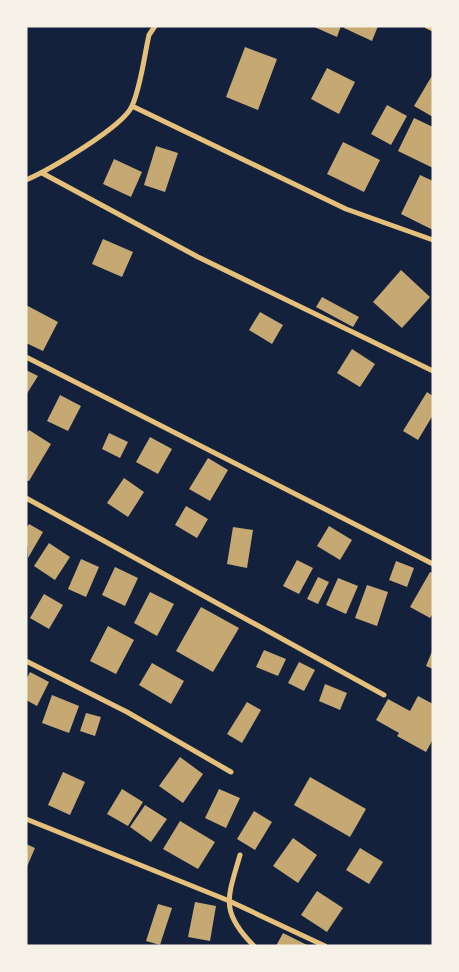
<svg xmlns="http://www.w3.org/2000/svg" width="459" height="972" font-family="'DejaVu Sans',sans-serif">
<style>
.building{fill:#c6a872}
.lines{fill:none;stroke-linecap:round;stroke-linejoin:round}
.minor{stroke:#e5c07b;stroke-width:5}
</style>
<rect width="100%" height="100%" fill="#14213d"/>
<path class="building" d="M312,26H341L337,37Z
M345,26H378L372,41L344,28Z
M245,47L277,59L258,110L226,97Z
M327,68L355,82L339,114L311,99Z
M433,74V117L414,106Z
M387,105L407,116L391,145L371,134Z
M414,118L433,127V168L398,151Z
M343,142L380,160L364,192L327,174Z
M156,146L178,153L165,192L144,185Z
M114,159L142,172L131,197L103,184Z
M420,175L433,181V230L401,214Z
M103,239L133,252L122,277L92,264Z
M401,270L430,297L402,328L373,302Z
M322,297L359,317L353,327L316,307Z
M26,305L58,322L43,351L26,343Z
M260,312L283,325L272,344L249,330Z
M352,349L375,364L360,387L337,373Z
M26,370L38,376L26,395Z
M427,392L433,396V415L418,440L403,431Z
M60,395L81,406L68,431L47,421Z
M29,430L51,444L29,481L26,480V434Z
M109,433L128,442L120,458L102,449Z
M150,437L172,449L158,474L136,462Z
M208,458L228,470L210,501L189,489Z
M124,478L144,492L128,517L107,503Z
M186,506L208,519L197,538L175,525Z
M29,524L43,532L28,558L26,529Z
M329,526L352,540L340,560L317,546Z
M233,527L253,530L247,568L227,564Z
M49,543L70,557L55,580L34,566Z
M81,559L99,567L86,597L68,589Z
M297,560L313,568L299,594L283,586Z
M396,561L414,568L407,587L389,580Z
M115,567L138,578L125,606L102,595Z
M430,572L433,573V613L430,618L410,607Z
M318,577L329,582L318,604L307,599Z
M338,578L358,586L346,614L326,605Z
M367,585L388,592L377,626L355,618Z
M150,592L174,604L157,636L134,623Z
M44,594L63,605L49,629L30,618Z
M201,607L239,628L213,672L176,651Z
M108,626L134,640L116,674L90,661Z
M433,649V669L426,666Z
M264,650L286,659L278,676L256,667Z
M299,662L315,670L304,691L288,683Z
M152,663L184,681L171,704L139,685Z
M30,672L49,682L37,706L26,700V680Z
M325,684L347,693L340,710L319,701Z
M52,695L79,706L69,733L42,723Z
M418,696L433,704V739L426,752L397,736L399,733L376,720L388,699L410,711Z
M247,702L261,710L242,743L227,734Z
M86,713L101,717L95,736L80,731Z
M180,757L203,774L183,803L159,786Z
M63,772L85,782L70,815L48,805Z
M310,777L366,809L350,837L294,805Z
M122,789L143,802L128,826L107,814Z
M219,789L240,798L226,828L205,818Z
M145,805L167,819L151,842L130,827Z
M254,811L272,822L255,850L237,839Z
M180,821L215,842L198,869L163,849Z
M293,838L317,855L298,883L273,866Z
M26,844L35,848L26,869Z
M360,848L383,862L369,884L346,870Z
M317,891L343,908L327,932L301,915Z
M195,902L216,906L210,941L188,937Z
M158,904L172,908L160,945L146,941Z
M283,933L309,946H276Z"/>
<g class="lines">
<path class="minor" d="M427,26L433,29
M132,106L346,209L433,240
M42,173L198,257L433,371
M26,180C49,170 123,127 132,106C141,86 144,57 149,35L155,26
M26,357L433,564
M26,498L384,695
M26,661L127,712L231,772
M26,819L227,900L325,946
M240,855C228,897 219,911 254,946"/>
</g>
<rect width="459" height="972" fill="none" stroke="#f6f1e7" stroke-width="55"/>
</svg>
